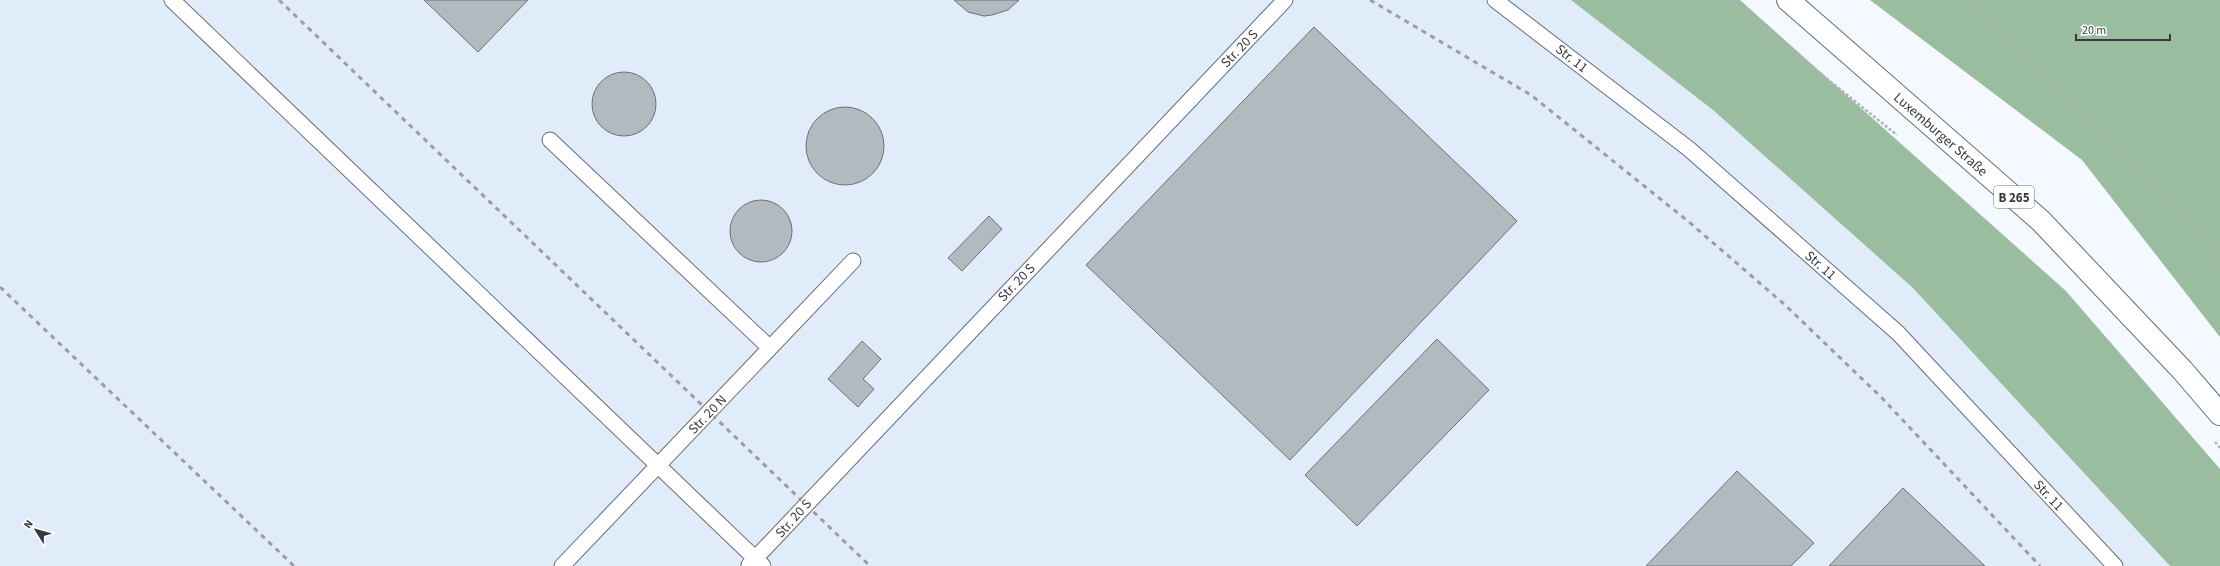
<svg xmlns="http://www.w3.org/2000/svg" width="2220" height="566" font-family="'Source Sans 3',sans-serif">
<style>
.built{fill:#e0ecf9}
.forest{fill:#9abd9f}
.building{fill:#b2b9bf;stroke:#6b7177}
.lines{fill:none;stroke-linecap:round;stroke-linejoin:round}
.lane-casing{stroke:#676d73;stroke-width:17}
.primary-casing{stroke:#676d73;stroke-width:24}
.path{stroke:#aeb3b7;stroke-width:2.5;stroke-dasharray:3 2;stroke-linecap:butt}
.lane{stroke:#fff;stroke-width:15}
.primary{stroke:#fff;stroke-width:22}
.rail{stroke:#9a9ea2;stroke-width:3;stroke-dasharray:5 5;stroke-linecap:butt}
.labels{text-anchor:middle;stroke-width:3;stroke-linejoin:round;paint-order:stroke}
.shield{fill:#fff;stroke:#727476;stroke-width:1}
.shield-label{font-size:13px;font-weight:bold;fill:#36393c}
.street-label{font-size:14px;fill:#36393c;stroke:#fff}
</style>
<rect width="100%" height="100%" fill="#f3f9fe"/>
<path class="built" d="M0,0H1571L1713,110L1913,288L2170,566H0Z"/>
<path class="forest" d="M1571,0H1740L2066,291L2220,469V566H2170L1913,288L1713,110Z
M1870,0H2220V337L2082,160Z"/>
<path class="building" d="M424,0H528L478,52Z
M954,0H1019L1008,10L992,15L984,16L968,12Z
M1314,27L1517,221L1290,460L1086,265Z
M592 104a32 32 0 1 1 64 0a32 32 0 1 1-64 0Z
M806 146a39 39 0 1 1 78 0a39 39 0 1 1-78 0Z
M730 231a31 31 0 1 1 62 0a31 31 0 1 1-62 0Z
M989,216L1002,229L962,271L948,258Z
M1437,339L1489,390L1357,526L1305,475Z
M862,341L881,359L863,379L874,389L858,407L828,379Z
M1737,471L1814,543L1791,566H1646Z
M1903,488L1985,566H1829Z"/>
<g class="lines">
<defs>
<path id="lane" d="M172,0L763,566
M1495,0L1689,149L1898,333L2115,566
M550,140L770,348
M749,565L1285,0
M562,566L853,261"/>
<path id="primary" d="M1788,0L2041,221L2183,371L2220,414"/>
</defs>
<use href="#lane" class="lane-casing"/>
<use href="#primary" class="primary-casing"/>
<path class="path" d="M1729,0L1897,135
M1973,0L2137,168L2220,259
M2215,442L2220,448"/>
<use href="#lane" class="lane"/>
<use href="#primary" class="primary"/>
<path class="rail" d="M279,0L870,566
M1370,0L1531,95L1689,222L1784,304L1881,397L2040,566
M0,287L294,566"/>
</g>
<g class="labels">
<rect class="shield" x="1994" y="186" width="40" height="22" rx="3"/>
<g class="shield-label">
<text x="2014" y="202">B 265</text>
</g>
<g class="street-label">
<text transform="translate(1239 48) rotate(-46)" y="5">Str. 20 S</text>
<text transform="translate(1572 58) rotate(38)" y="5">Str. 11</text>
<text transform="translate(1941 134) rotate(41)" y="5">Luxemburger Straße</text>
<text transform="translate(1821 265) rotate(41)" y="5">Str. 11</text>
<text transform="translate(1016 282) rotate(-46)" y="5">Str. 20 S</text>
<text transform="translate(707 414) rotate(-46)" y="5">Str. 20 N</text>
<text transform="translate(2049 495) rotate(47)" y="5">Str. 11</text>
<text transform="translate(793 518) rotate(-48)" y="5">Str. 20 S</text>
</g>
</g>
<g transform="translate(36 530) rotate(307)" stroke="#ffffff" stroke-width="3" paint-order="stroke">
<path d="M0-3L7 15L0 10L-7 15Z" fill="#36393c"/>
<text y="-6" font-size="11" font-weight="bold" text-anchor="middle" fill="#36393c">N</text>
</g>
<path d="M2076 34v6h94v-6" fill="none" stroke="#36393c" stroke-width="2"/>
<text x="2082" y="34" font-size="12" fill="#36393c" stroke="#ffffff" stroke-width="3" paint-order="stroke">20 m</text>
</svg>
